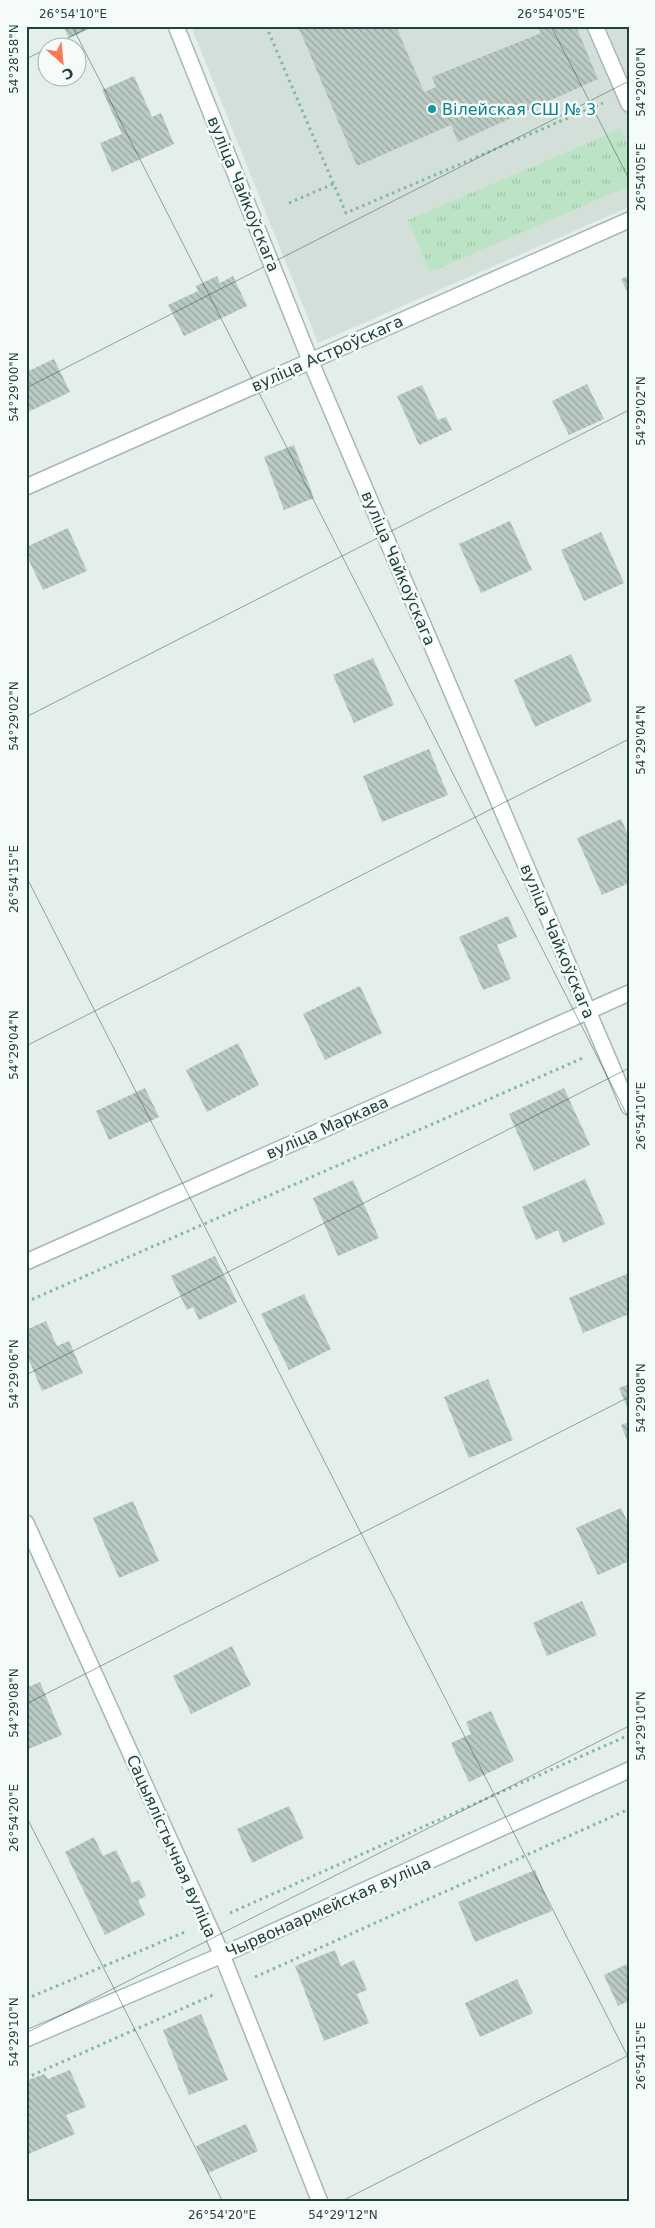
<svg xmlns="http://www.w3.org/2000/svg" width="655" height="2228" font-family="'DejaVu Sans',sans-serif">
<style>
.built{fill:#d2e0d9}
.grass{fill:url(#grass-tufts)}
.building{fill:url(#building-back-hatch)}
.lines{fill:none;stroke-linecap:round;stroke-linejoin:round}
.lane-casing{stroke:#a6b8b1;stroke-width:18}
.street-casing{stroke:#a6b8b1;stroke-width:18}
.secondary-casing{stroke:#a1bcb2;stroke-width:18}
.path{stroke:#81b7a4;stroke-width:3;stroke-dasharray:2.5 4;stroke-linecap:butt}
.lane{stroke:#fff;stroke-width:15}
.street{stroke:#fff;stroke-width:15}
.secondary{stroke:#fff;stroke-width:15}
.ticks{fill:none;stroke:#214439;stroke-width:1;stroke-opacity:0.45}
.culture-dot{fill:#0f9aa8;stroke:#f5fbf8;stroke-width:2}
.labels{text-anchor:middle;stroke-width:5;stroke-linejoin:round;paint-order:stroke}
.culture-label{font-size:16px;fill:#0d838f;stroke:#f5fbf8;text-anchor:start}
.street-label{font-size:16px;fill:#214439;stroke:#f5fbf8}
.neatline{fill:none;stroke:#214439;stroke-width:2}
.ticks-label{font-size:12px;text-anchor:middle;fill:#214439}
</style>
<defs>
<pattern id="grass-tufts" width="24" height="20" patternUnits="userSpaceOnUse" patternTransform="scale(1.25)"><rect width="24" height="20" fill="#bbe3c4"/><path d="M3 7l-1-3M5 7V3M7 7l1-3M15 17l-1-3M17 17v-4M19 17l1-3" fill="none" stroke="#a0c4a9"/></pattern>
<pattern id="building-back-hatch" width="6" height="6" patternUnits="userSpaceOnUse" patternTransform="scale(1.25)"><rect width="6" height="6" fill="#b9cbc3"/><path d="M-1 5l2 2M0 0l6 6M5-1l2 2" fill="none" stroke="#96a69f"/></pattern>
</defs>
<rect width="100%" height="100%" fill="#e4efea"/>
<path class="built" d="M191,26H629V207L318,343Z"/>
<path class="grass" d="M621,129L629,146V186L430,272L408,220Z"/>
<path class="building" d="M63,26H96L69,38Z
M298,26H396L424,92L436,87L432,77L541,33L538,26H576L598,79L458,142L451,125L357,166Z
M134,76L152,117L161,113L174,144L112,172L100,143L122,134L102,90Z
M217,276L220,283L233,276L247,306L184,336L168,305L198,291L196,286Z
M629,276V295L621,279Z
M54,359L70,392L26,413V372Z
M587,384L604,419L569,435L552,401Z
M422,385L438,420L446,417L452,430L419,445L397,396Z
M294,445L314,498L284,510L264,457Z
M510,521L532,570L481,593L459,544Z
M68,528L87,571L43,590L26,554V547Z
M601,532L624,583L584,601L561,550Z
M571,654L592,701L535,727L514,680Z
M373,658L394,705L354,723L333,675Z
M429,749L448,795L382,822L363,776Z
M621,819L629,837V883L602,895L577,838Z
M508,916L517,937L497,945L511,979L483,990L459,937Z
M360,986L382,1033L325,1060L303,1014Z
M238,1043L259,1085L207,1112L186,1070Z
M145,1088L159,1117L109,1140L96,1111Z
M564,1088L590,1145L534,1171L509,1114Z
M585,1179L605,1224L563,1243L558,1230L536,1240L522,1207Z
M353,1180L379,1238L338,1256L313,1198Z
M215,1256L237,1302L199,1320L193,1307L187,1310L171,1276Z
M629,1273V1314L583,1333L569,1298Z
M304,1294L331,1349L289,1370L261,1314Z
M46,1321L57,1346L69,1341L83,1373L42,1391L26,1353V1330Z
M488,1379L513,1440L469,1458L444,1397Z
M629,1384V1412L619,1388Z
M629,1422V1445L621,1425Z
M133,1501L159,1561L119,1578L93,1518Z
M621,1508L629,1525V1561L598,1575L576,1528Z
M582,1601L597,1635L547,1656L533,1623Z
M232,1646L251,1685L191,1714L173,1676Z
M40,1682L62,1735L26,1750V1688Z
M491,1711L514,1761L469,1782L451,1743L471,1734L466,1722Z
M289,1806L304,1838L252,1863L237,1829Z
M94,1837L103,1856L116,1850L132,1883L139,1880L146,1896L138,1900L145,1915L105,1935L65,1852Z
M535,1870L552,1911L475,1942L458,1902Z
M335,1950L341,1966L354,1960L367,1990L357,1994L369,2023L324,2041L295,1966Z
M629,1963V2001L618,2006L604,1975Z
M517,1979L533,2013L480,2037L465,2003Z
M201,2014L228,2080L189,2095L163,2030Z
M70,2070L86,2107L66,2115L75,2134L26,2155V2089L29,2088L26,2081L44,2074L48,2079Z
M246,2124L258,2151L208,2173L196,2146Z"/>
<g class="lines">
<defs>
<path id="lane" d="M595,26L629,104"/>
<path id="street" d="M176,26L310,360L629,1107
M26,487L629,220
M26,1262L629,993
M26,1523L222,1955L320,2202"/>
<path id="secondary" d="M26,2039L222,1955L629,1770"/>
</defs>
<use href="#lane" class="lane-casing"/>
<use href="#street" class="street-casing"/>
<use href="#secondary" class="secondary-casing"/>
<path class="path" d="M266,26L346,213L603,103
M289,203L333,184
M26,1302L583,1058
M230,1913L629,1735
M255,1977L629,1809
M26,1999L185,1932
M26,2078L213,1995"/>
<use href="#lane" class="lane"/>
<use href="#street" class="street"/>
<use href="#secondary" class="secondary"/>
</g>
<path class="ticks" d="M72,26L629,1119M551,26L629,179M49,48L91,26M26,59L48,48M26,388L629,81M26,717L629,410M26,876L629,2059M26,1046L629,739M26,1375L629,1068M26,1704L629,1397M26,1816L223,2202M26,2033L629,1726M340,2202L629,2055"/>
<circle class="culture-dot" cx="432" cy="109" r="5"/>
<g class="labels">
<g class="culture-label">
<text x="442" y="115">Вілейская СШ № 3</text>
</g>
<g class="street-label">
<text transform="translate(244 194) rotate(68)" y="6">вуліца Чайкоўскага</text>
<text transform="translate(327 353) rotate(-24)" y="6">вуліца Астроўскага</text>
<text transform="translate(399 568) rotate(67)" y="6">вуліца Чайкоўскага</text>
<text transform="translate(558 941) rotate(67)" y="6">вуліца Чайкоўскага</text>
<text transform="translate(327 1127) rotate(-24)" y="6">вуліца Маркава</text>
<text transform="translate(172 1846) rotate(66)" y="6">Сацыялістычная вуліца</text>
<text transform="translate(328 1907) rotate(-24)" y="6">Чырвонаармейская вуліца</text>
</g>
</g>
<rect width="655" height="2228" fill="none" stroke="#f5fbf8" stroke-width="55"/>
<g transform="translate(62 62) rotate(153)"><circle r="24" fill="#f5fbf8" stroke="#a0b2ac"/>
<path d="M0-4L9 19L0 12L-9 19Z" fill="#ff7852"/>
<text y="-8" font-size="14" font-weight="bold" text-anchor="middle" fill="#214439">С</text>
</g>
<rect x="28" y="28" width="600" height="2172" class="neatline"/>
<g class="ticks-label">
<text x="73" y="18">26°54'10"E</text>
<text x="551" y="18">26°54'05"E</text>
<text transform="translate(14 59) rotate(-90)" y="4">54°28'58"N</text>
<text transform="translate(641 82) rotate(-90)" y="4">54°29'00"N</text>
<text transform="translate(641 177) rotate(-90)" y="4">26°54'05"E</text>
<text transform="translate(14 387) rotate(-90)" y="4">54°29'00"N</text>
<text transform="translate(641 411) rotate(-90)" y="4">54°29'02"N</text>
<text transform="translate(14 716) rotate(-90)" y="4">54°29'02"N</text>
<text transform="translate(641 740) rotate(-90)" y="4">54°29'04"N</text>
<text transform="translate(14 879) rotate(-90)" y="4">26°54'15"E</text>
<text transform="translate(14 1045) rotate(-90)" y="4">54°29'04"N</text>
<text transform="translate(641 1116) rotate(-90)" y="4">26°54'10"E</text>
<text transform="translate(14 1374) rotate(-90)" y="4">54°29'06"N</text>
<text transform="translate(641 1398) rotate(-90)" y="4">54°29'08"N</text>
<text transform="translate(14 1703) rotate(-90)" y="4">54°29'08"N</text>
<text transform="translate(641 1726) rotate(-90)" y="4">54°29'10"N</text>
<text transform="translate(14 1818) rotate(-90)" y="4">26°54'20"E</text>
<text transform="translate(14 2032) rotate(-90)" y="4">54°29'10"N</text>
<text transform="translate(641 2056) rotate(-90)" y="4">26°54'15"E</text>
<text x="222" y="2219">26°54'20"E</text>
<text x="343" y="2219">54°29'12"N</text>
</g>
</svg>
